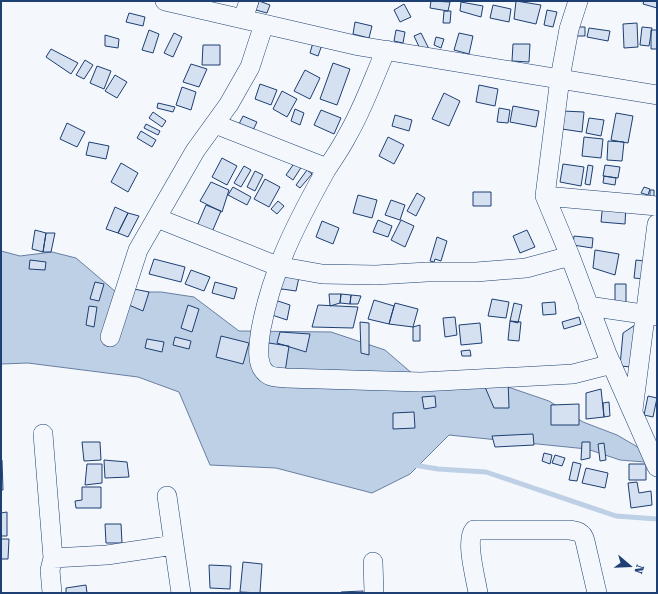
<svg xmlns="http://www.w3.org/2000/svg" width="658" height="594" font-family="'Roboto Serif',serif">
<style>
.water{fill:#bed0e5;stroke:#687fa3}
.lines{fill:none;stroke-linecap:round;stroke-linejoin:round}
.stream{stroke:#bed0e5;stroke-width:5}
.building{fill:#d5e0f0;stroke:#1d3f73}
.minor-casing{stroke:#1d3f73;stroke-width:20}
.minor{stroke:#f4f7fb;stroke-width:19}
</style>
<rect width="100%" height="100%" fill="#f4f7fb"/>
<path class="water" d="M1,251L20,256L52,252L76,258L116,292H161L194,297L239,331L331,332L385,350L414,375L508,387L549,401L583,422L617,435L648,453L657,463L620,460L587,449L449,435L410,474L372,493L276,468L210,465L179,392L138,377L28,363L1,364Z"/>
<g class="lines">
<path class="stream" d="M414,465L438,469L486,472L616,516L657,519"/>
</g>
<path class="building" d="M259,1L270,5L267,13L256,10Z
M431,1L450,2L448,11L430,8Z
M516,1L541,5L536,24L514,19Z
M644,1H657V8L643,4Z
M461,2L483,6L481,17L460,11Z
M404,4L411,17L400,22L394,10Z
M493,5L511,9L509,22L490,18Z
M547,10L557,12L553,27L544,25Z
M444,11H451L450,23H443Z
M129,13L145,17L143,26L126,22Z
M355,22L372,26L369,38L353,34Z
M637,23L638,47L624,48L623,24Z
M572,27H585V36H572Z
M642,27L652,28L649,46L640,45Z
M589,28L610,31L608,41L587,37Z
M149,30L159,34L153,53L142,50Z
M396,30L405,32L403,43L394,41Z
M651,30H657V49H651Z
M174,33L182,37L173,57L164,53Z
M421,33L429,49L422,53L414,36Z
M459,33L473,36L469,54L454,50Z
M105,35L119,39L118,48L105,46Z
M436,37L444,39L441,48L434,45Z
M314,39L323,42L318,56L310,53Z
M513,44H530L529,62L512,61Z
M203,45H220V65H202Z
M51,49L78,63L71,74L46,57Z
M85,60L93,65L84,79L76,75Z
M333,63L350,69L337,105L320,99Z
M191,64L207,69L199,87L183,82Z
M97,66L111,71L104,89L90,83Z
M305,70L320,78L310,99L294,91Z
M115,75L127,82L117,98L105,91Z
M260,84L277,90L271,105L255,99Z
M479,85L498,89L495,106L476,102Z
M182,87L196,92L191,110L176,105Z
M282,91L297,99L287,117L273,109Z
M444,93L460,101L449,126L432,119Z
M158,103L175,107L173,112L157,108Z
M513,106L539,111L536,127L510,122Z
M499,108L510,110L508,123L497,122Z
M295,109L304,113L300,125L291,121Z
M321,110L341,118L334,134L314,125Z
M563,111L584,112L582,132L562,129Z
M153,112L166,121L162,127L149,118Z
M616,113L633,116L628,143L611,140Z
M395,115L412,120L409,131L392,126Z
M243,116L257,122L253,130L239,124Z
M589,118L604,120L601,136L586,133Z
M67,123L85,132L77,147L60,139Z
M146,124L160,131L158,135L144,128Z
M141,131L156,140L152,147L137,138Z
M388,137L404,145L394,164L379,156Z
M584,137L603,139L601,158L582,156Z
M608,141L624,142L622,161L607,160Z
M89,142L109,146L106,159L86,155Z
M222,158L237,166L227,185L212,177Z
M295,162L302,166L293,180L286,175Z
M121,163L138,173L128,192L111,182Z
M563,164L584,167L581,186L560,182Z
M588,165L593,166L590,185L585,184Z
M605,165L620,167L618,178L603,176Z
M244,166L251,170L241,187L234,183Z
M307,170L312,174L300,188L296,185Z
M255,171L263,175L255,191L247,187Z
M604,176L616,178L615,185L603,183Z
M265,179L280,187L269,207L254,199Z
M211,182L229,190L222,212L200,201Z
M233,187L251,197L247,205L228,195Z
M644,187L650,189L648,195L641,193Z
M650,190H654V199H650Z
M473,192H491V206H473Z
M417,193L425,198L416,216L407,211Z
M358,195L377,200L372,218L353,213Z
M391,200L405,205L400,220L385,215Z
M278,201L284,206L277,214L271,209Z
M603,202L626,204L625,224L601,222Z
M206,205L221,211L212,232L197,226Z
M115,207L128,213L118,233L106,229Z
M128,213L139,216L128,237L118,233Z
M378,220L392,226L388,237L373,232Z
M401,220L414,226L405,247L391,240Z
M322,221L339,228L333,244L316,237Z
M35,230L46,233L43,252L32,249Z
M527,230L535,247L520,253L513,236Z
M46,233H55L51,252H43Z
M574,236L593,238L592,248L573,245Z
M437,237L447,241L441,261L435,259L434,262L430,261Z
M595,250L619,254L615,275L593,268Z
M154,259L185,267L181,282L149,274Z
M30,260L46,262L45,270L29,269Z
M636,260L644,261L643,279L634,278Z
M281,267L300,273L296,291L282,289L274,295Z
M191,270L210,277L204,291L185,284Z
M95,282L104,284L99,301L90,299Z
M215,282L237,288L234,299L212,293Z
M615,284H626V304H615Z
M134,289L149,292L143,311L129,305Z
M329,294H341L340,303L330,306Z
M341,294L351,295L350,304L340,303Z
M351,295L361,296L358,304H350Z
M272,299L290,305L287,320L269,314Z
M492,299L509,302L506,318L488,316Z
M374,300L394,306L389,324L368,319Z
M555,302L556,314L543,315L542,303Z
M395,303L418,309L413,327L389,324Z
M514,303L522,305L518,323L510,321Z
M188,305L199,309L192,332L181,328Z
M318,305L358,307L353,328L312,327Z
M89,306L97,307L94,327L86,325Z
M455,317L457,335L445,337L443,318Z
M579,317L581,324L564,329L562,322Z
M510,321L521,322L519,341L508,340Z
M360,322L369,323V355L361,353Z
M480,323L482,343L461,345L459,325Z
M420,325V341H413V327Z
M635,325L631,367L620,366L623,333Z
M280,332L310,334L306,352L277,343Z
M221,336L249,343L243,364L216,357Z
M175,337L191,341L189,349L173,345Z
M147,339L164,342L162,352L145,348Z
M262,342L289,346L285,372L264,365Z
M470,350L471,356H462L461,351Z
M508,379L509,408H494L482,380Z
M601,389L604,417L586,419V393Z
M435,396L436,407L424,409L422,397Z
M648,396L657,398L653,417L644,415Z
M609,402L610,416L604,417L603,403Z
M579,404V425H551V405Z
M414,412L415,428L393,429V413Z
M533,434L534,445L495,447L492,436Z
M82,442H100L101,460L84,461Z
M582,442H590V458L581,460Z
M604,443L606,460L600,461L598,444Z
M544,453L552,455L550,464L542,461Z
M555,455L565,458L562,466L552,463Z
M1,460H2L3,490H1Z
M104,460L127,462L129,477L105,478Z
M573,462L581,464L577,481L569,480Z
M87,464H102V483L85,485Z
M629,464H646V480H629Z
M586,468L608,473L605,488L582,483Z
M637,482L639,493L651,491L652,505L631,508L628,483Z
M82,487H101V508H76L75,501L82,500Z
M7,512V536H1V513Z
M105,524H121L122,543H106Z
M1,539H9L8,559H1Z
M243,562L262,564L260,593L240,592Z
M209,565L231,566L230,589L210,588Z
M86,585L87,593H66V588Z
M363,591V593H341V592Z"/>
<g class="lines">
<defs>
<path id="minor" d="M165,1L359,46L657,95
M578,1L569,29L560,78L545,196L570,256L607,354L657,467
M243,19L249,1
M386,50C373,79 363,109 347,136C341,148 333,159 326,170C297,222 272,270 261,329C259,342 255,364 266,373C271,378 280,377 286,378L421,382L573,374L612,364
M215,124L327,168
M545,196L657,206
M157,218L277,266L322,274L376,275L427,272H476L526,268L570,256
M588,306L657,316
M110,337L138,250L195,151L229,104L250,67L264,24
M633,410L657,224
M43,434L53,558L50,570L52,593
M167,496L174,545
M53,558L107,555L174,545L181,593
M373,562L374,593
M478,593C476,579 465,541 474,530H569C577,531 583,532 585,541L597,593"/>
</defs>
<use href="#minor" class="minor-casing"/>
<use href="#minor" class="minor"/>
</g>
<rect width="658" height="594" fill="none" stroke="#1d3f73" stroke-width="4"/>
<g transform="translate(630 566) rotate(109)" stroke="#f4f7fb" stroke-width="3" paint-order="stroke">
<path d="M0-3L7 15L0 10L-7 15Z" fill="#1d3f73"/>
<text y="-6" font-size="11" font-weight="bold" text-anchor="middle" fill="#1d3f73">N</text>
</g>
</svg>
